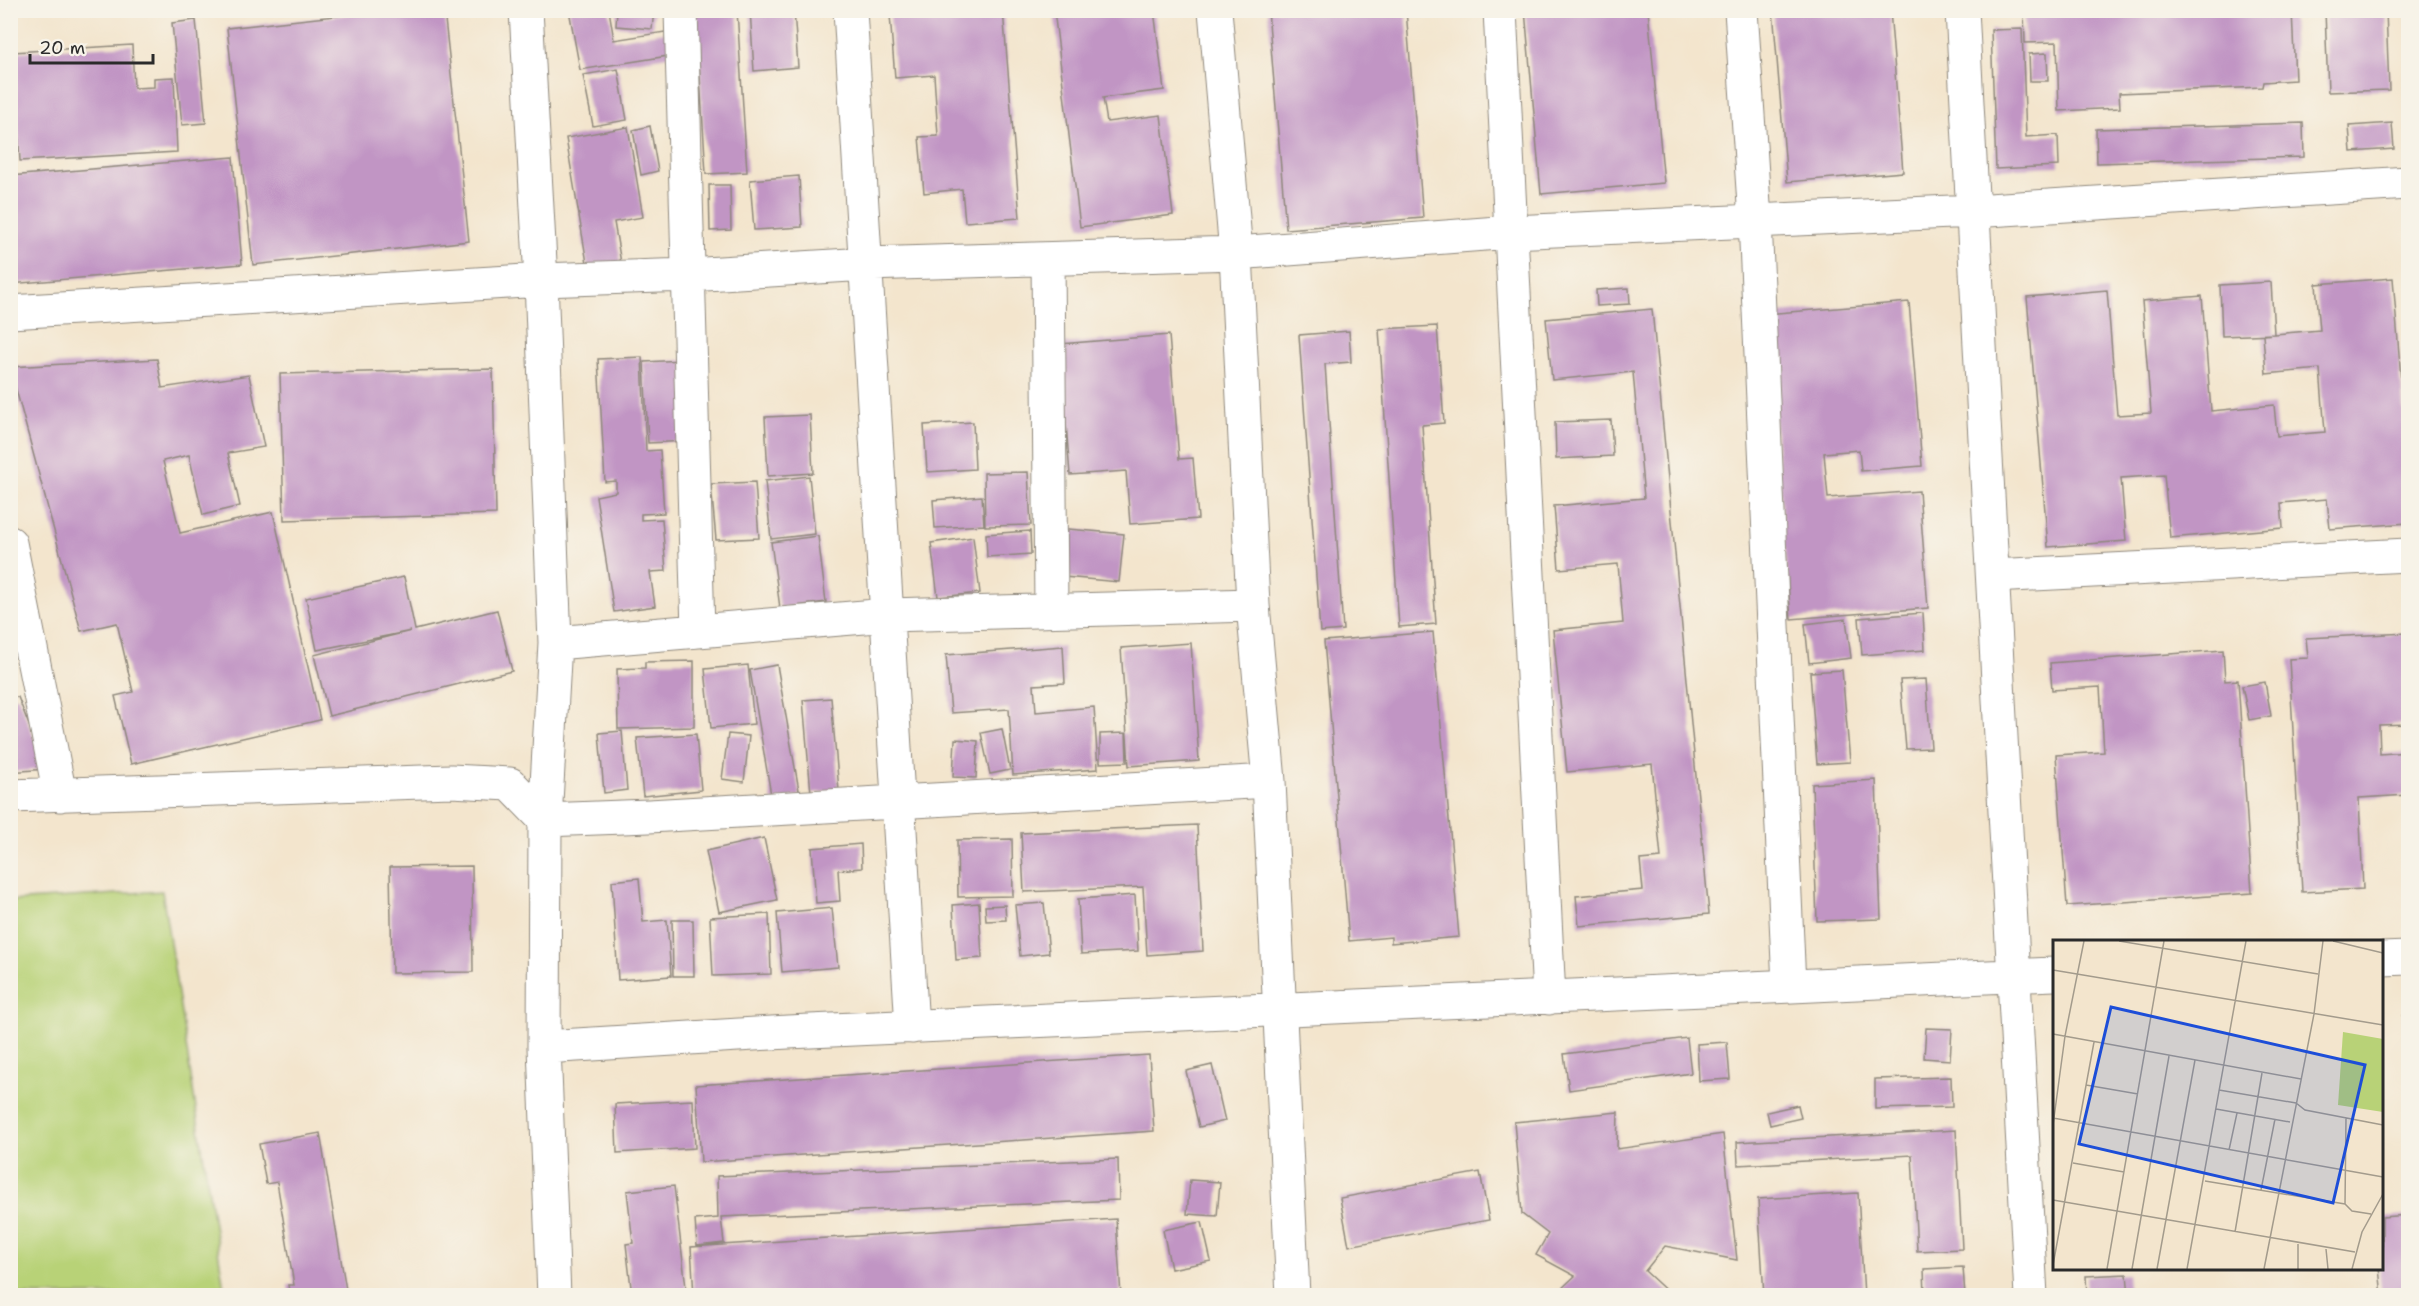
<svg xmlns="http://www.w3.org/2000/svg" width="2419" height="1306" font-family="'Shantell Sans',sans-serif">
<style>
.green{fill:#b8d277;stroke:#727e51;stroke-width:1.5}
.building{fill:#c195c4}
.lines{fill:none;stroke-linecap:round;stroke-linejoin:round}
.minor-casing{stroke:#8f887c;stroke-width:35}
.minor{stroke:#fff;stroke-width:33}
.inset-road{fill:none;stroke:#a39b8c;stroke-width:1.5}
.view{fill:#1d4ed8;fill-opacity:0.15;stroke:#1d4ed8;stroke-width:3}
.inset-edge{fill:none;stroke:#2b2b2b;stroke-width:3}
</style>
<rect width="100%" height="100%" fill="#f7f3e8"/>
<filter id="ink" filterUnits="userSpaceOnUse"><feTurbulence type="fractalNoise" baseFrequency=".0167" numOctaves="2"/><feDisplacementMap in="SourceGraphic" scale="12" xChannelSelector="R" yChannelSelector="G"/><feConvolveMatrix kernelMatrix="1 2 1 2 8 2 1 2 1" color-interpolation-filters="sRGB"/></filter>
<filter id="wash" filterUnits="userSpaceOnUse"><feTurbulence type="fractalNoise" baseFrequency=".008" numOctaves="4" result="noise"/><feDisplacementMap in="SourceGraphic" scale="24" xChannelSelector="R" yChannelSelector="G"/><feGaussianBlur stdDeviation="1.35" result="paint"/><feColorMatrix in="noise" values="0 0 0 0 0 0 0 0 0 0 0 0 0 0 0 0 0 1.4 0 .05"/><feComposite in="paint" operator="in"/></filter>
<g filter="url(#wash)">
<rect width="100%" height="100%" fill="#f3e5cd"/>
<path class="green" d="M162,891L225,1295H11V901Z"/>
<g id="blocks">
<path class="building" d="M389,10H444L469,241L253,265L227,28Z
M569,10H609L614,40L671,31L674,55L580,70Z
M617,10H654L652,29L616,26Z
M696,10H737L747,172L706,174Z
M750,10H794L798,67L754,71Z
M909,10H1003L1020,218L965,222L962,189L924,193L919,137L938,136L934,75L895,78L890,15L909,13Z
M1054,10H1154L1164,90L1103,98L1107,122L1161,115L1173,215L1080,227Z
M1268,10H1406L1423,218L1286,229Z
M1525,10H1648L1664,183L1541,194Z
M1773,10H1890L1903,172L1787,182Z
M2024,10H2292L2295,80L2263,82L2262,87L2119,93L2120,108L2059,111L2057,42L2025,43Z
M2325,10H2386L2389,90L2328,92Z
M196,20L206,123L182,125L172,23Z
M2022,29L2026,137L2058,135L2059,166L1996,169L1991,30Z
M132,45L134,88L154,87V78L174,77L177,152L20,161L13,52Z
M2047,53L2048,81H2030L2029,54Z
M618,69L627,120L593,126L583,75Z
M2303,123L2304,157L2097,163L2096,129Z
M2392,123L2394,149L2351,152L2349,126Z
M650,126L658,171L641,175L633,130Z
M628,127L643,217L614,222L621,263L588,269L566,138Z
M233,157L242,264L10,284V176Z
M799,176L802,227L754,230L750,180Z
M709,185H730L731,230L710,231Z
M2393,278L2408,468V523L2330,529L2327,499L2281,503L2283,528L2170,538L2164,475L2121,478L2126,541L2048,547L2027,297L2107,290L2117,415L2151,413L2142,301L2202,296L2211,411L2274,405L2277,436L2325,432L2320,369L2266,374L2263,335L2320,330L2316,284Z
M2271,282L2274,334L2222,336L2220,285Z
M1629,288L1630,304L1597,306L1596,290Z
M1909,302L1922,466L1861,471L1859,450L1824,453L1828,498L1919,491L1928,608L1791,619L1766,314Z
M1652,309L1709,914L1579,926L1576,896L1643,890L1640,860L1661,858L1652,764L1567,772L1553,630L1623,623L1618,564L1559,569L1554,506L1644,498L1633,372L1552,380L1546,319Z
M1437,326L1444,423L1422,425L1436,624L1399,627L1379,329Z
M1349,331L1351,362L1325,364L1343,630L1320,632L1299,335Z
M1169,335L1179,459L1193,458L1198,519L1130,524L1126,471L1070,475L1060,344Z
M642,357L646,451L660,450L664,513L641,514V520L662,519L666,571L650,572L655,606L614,612L596,496L616,492V481L605,482L598,359Z
M157,359L162,388L249,375L264,447L228,453L240,506L203,515L189,455L163,461L180,533L273,512L320,720L131,764L115,696L133,692L117,623L81,631L10,367Z
M683,360L687,441L648,443L644,362Z
M493,369L496,514L284,520L280,374Z
M810,415L813,473L768,476L765,417Z
M1611,420L1613,456L1556,459L1555,422Z
M973,422L975,469L927,472L924,425Z
M1028,472L1031,525L985,526L984,473Z
M809,476L815,534L771,539L765,481Z
M755,482L759,538L716,540L711,484Z
M982,496L984,525L935,528L933,500Z
M1068,529L1124,534L1119,582L1064,577Z
M1030,531L1031,554L987,557L986,534Z
M818,536L826,602L780,608L771,542Z
M973,537L980,593L938,597L931,543Z
M404,577L415,630L497,610L512,671L329,716L314,655L411,631L317,650L306,598Z
M1923,613L1925,650L1862,655L1859,618Z
M1846,619L1851,658L1809,663L1805,624Z
M1433,632L1459,937L1391,943V937L1349,941L1324,641Z
M2408,633V724L2379,725L2380,754L2408,752V795L2359,798L2363,889L2302,892L2289,659L2308,658L2306,638Z
M1191,643L1199,761L1129,766L1121,648Z
M1063,646L1065,683L1034,685L1036,712L1094,707L1098,769L1013,775L1009,709L951,713L946,655Z
M2223,650L2225,681L2238,680L2252,893L2067,906L2056,755L2104,752L2100,687L2052,690L2050,663Z
M694,661V727L618,729L617,669L645,668V662Z
M748,665L754,724L711,728L705,669Z
M777,665L800,796L772,801L750,670Z
M1842,670L1850,762L1817,764L1810,672Z
M1926,679L1931,748L1906,749L1900,680Z
M2265,682L2271,716L2249,720L2242,686Z
M10,697H18L46,769L10,772Z
M831,698L839,791L811,793L803,700Z
M1002,729L1010,770L990,774L981,733Z
M622,731L627,790L604,793L599,733Z
M1126,733L1127,762L1100,763V734Z
M696,734L701,790L643,796L637,738Z
M728,734L749,736L744,782L722,779Z
M955,739L978,741L976,778L953,777Z
M1876,780L1881,919L1817,921L1812,784Z
M1197,825L1203,951L1147,955L1143,887L1024,892L1021,833Z
M764,838L777,900L719,912L706,851Z
M1012,839L1013,896L958,897L957,840Z
M861,844L862,868L838,870L840,901L816,903L812,848Z
M472,866L473,972L392,973L390,867Z
M639,878L643,922L667,920L671,976L618,980L612,881Z
M1135,895L1138,951L1081,954L1078,899Z
M979,903L982,958L956,960L953,905Z
M1044,903L1049,953L1020,956L1015,905Z
M1005,905L1006,920L986,921L985,906Z
M832,908L838,967L782,972L777,913Z
M769,914L771,974L713,976L710,917Z
M672,920H693L694,976H673Z
M2403,1016H2408V1061H2407Z
M1926,1028L1952,1029L1950,1060L1924,1058Z
M1687,1038L1691,1073L1569,1090L1564,1054Z
M1727,1042L1730,1079L1699,1081L1697,1044Z
M1149,1055L1154,1131L701,1162L696,1085Z
M1212,1065L1225,1121L1199,1127L1186,1071Z
M1951,1077L1952,1107L1875,1109V1079Z
M693,1100L695,1148L617,1153L615,1104Z
M1798,1105L1801,1118L1770,1125L1767,1112Z
M1618,1112L1617,1149L1723,1134L1737,1260L1665,1246L1645,1271L1672,1296H1566L1560,1290L1575,1276L1536,1255L1548,1234L1522,1214L1514,1122Z
M1956,1130L1962,1249L1917,1251L1912,1155L1738,1165L1737,1142Z
M320,1133L347,1296H290L288,1285H294L277,1182L266,1184L259,1144Z
M1118,1159L1119,1200L721,1217L724,1243L697,1246L695,1220L718,1218L717,1176Z
M1480,1172L1489,1220L1349,1246L1340,1198Z
M2404,1176H2408V1212H2407Z
M1190,1180L1220,1182L1217,1216L1187,1214Z
M674,1186L687,1296H632L626,1244L633,1243L627,1191Z
M1858,1193L1864,1296H1764L1758,1199Z
M2408,1215V1296H2382L2379,1268H2382V1217Z
M1116,1219L1121,1296H694L691,1247Z
M1202,1222L1211,1261L1171,1269L1163,1230Z
M1963,1267L1965,1296H1925L1924,1269Z
M2127,1274L2129,1296H2087L2086,1276Z"/>
</g>
</g>
<g filter="url(#ink)">
<use href="#blocks" fill-opacity="0" stroke="#8f887c" stroke-width="1.5"/>
<g class="lines">
<defs>
<path id="minor" d="M526,10L541,280L555,643L545,820L544,1047L554,1296
M681,10L698,631
M850,10L912,1027
M1215,10L1236,253L1253,605L1269,781L1293,1296
M1500,10L1549,998
M1741,10L1755,220L1789,986
M1962,10L2031,1296
M1048,259L1051,609
M10,312L541,280L689,275L866,264L1236,253L1511,232L1973,211L2408,183
M10,543L60,795
M1993,576L2408,555
M555,643L888,615L1253,605
M10,796L451,781L510,784L545,820L649,816L1269,781
M2382,959L2408,958
M544,1047L788,1032L2054,974"/>
</defs>
<use href="#minor" class="minor-casing"/>
<use href="#minor" class="minor"/>
</g>
</g>
<g transform="translate(2053 940)">
<rect width="330" height="330" fill="#f3e5cd"/>
<path d="M290,92L330,99V172L285,165Z" fill="#b8d277"/>
<path class="inset-road" d="M66,1L265,34M280,1L330,13M0,30L330,85M0,94L248,139M33,145L85,154M166,150L243,163L252,170L330,185M163,169L237,182M0,178L330,237M0,185L12,96L31,1M176,210L184,173M20,223L71,232M152,241L292,264L299,271L318,274M208,250L222,179M0,260L302,312M292,264L293,178M182,292L209,133M273,309L275,329M0,325L41,102M54,329L111,1M79,329L116,116M104,329L142,120M134,329L193,1M211,329L261,74L270,1M245,329V304M299,329L309,292L330,254"/>
<path class="view" d="M58,67L312,125L280,263L26,204Z"/>
<rect width="330" height="330" class="inset-edge"/>
</g>
<rect width="2419" height="1306" fill="none" stroke="#f7f3e8" stroke-width="36"/>
<path d="M30 54v9h123v-9" fill="none" stroke="#2b2b2b" stroke-width="3"/>
<text x="39" y="54" font-size="18" fill="#2b2b2b" stroke="#f7f3e8" stroke-width="4.5" paint-order="stroke">20 m</text>
</svg>
